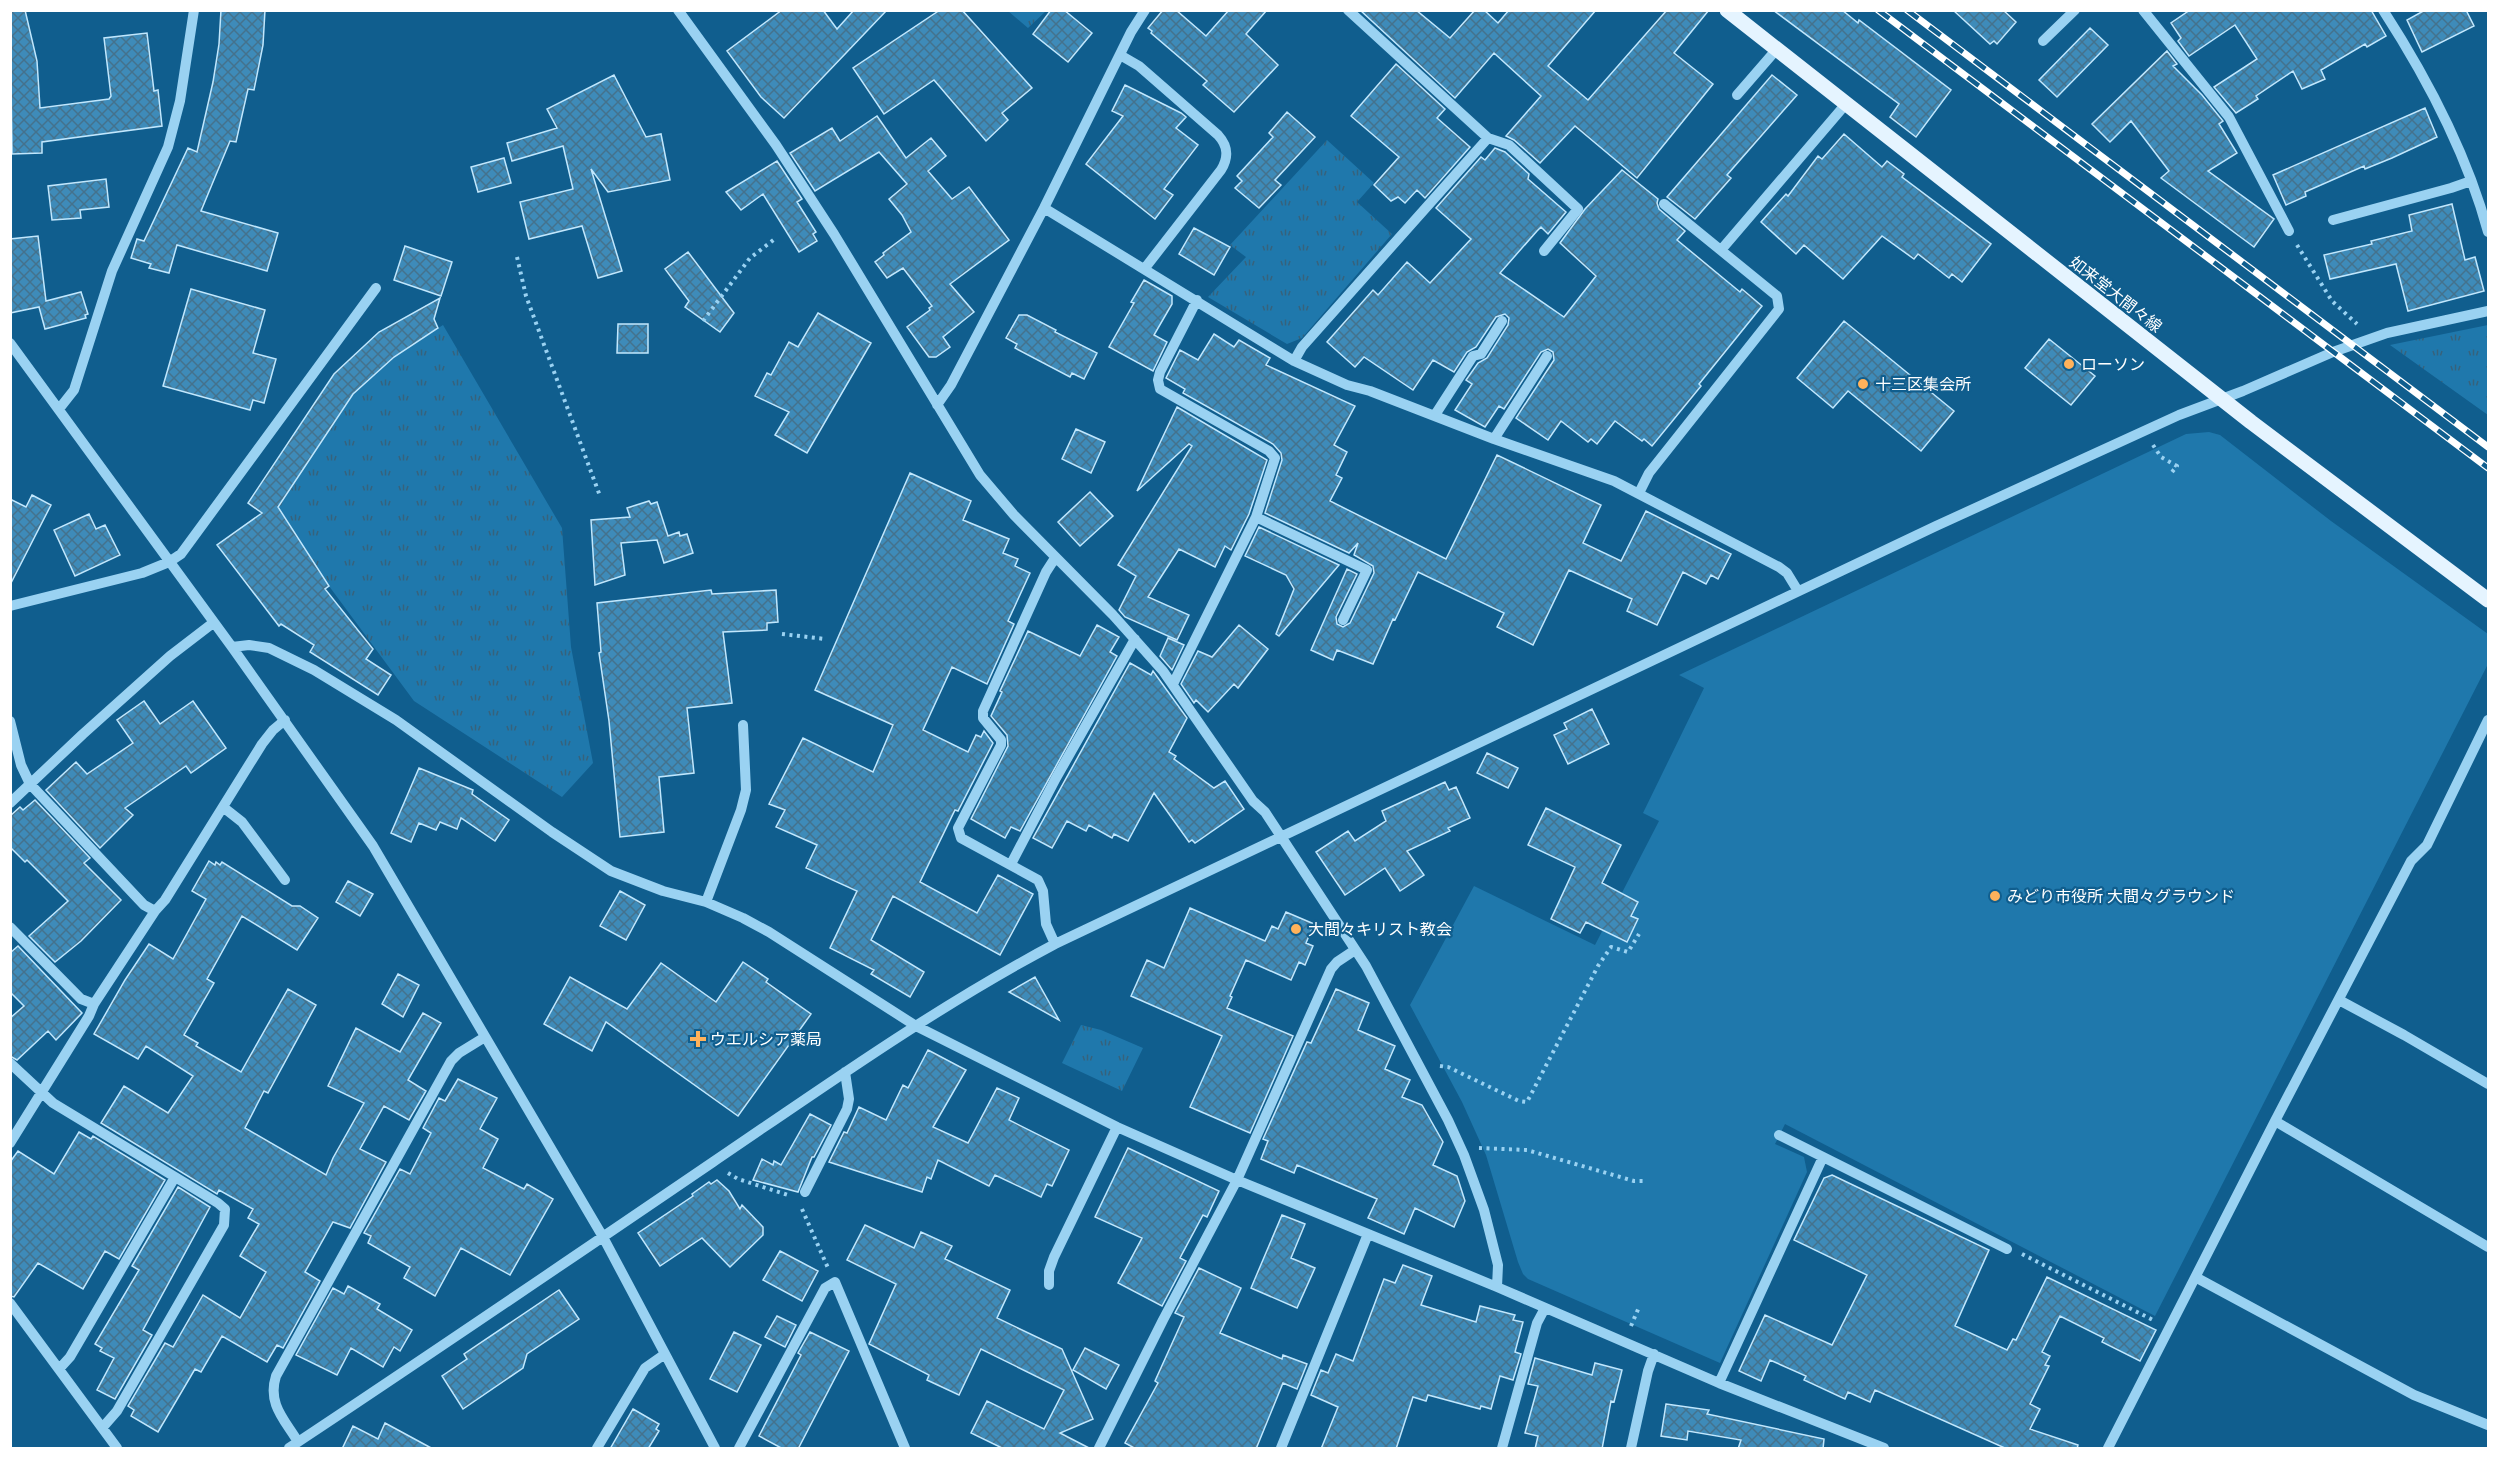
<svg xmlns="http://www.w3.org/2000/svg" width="2499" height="1459" font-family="'Golos Text','Noto Sans JP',sans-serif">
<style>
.grass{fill:url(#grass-tufts)}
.pitch{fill:#1f78ac}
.building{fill:url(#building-cross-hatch);stroke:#c1e7fd;stroke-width:1.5}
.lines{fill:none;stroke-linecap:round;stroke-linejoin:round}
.path{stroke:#9ad2f2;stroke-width:4;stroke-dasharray:3 4.5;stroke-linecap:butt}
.minor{stroke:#9ad2f2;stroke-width:10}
.major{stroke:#e5f4ff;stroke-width:15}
.rail-casing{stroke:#fff;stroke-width:7}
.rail{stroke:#105e8e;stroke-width:4.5;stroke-dasharray:14;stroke-linecap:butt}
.poi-dot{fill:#ffb25b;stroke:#105e8e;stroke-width:2}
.labels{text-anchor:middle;stroke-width:4.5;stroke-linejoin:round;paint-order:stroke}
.street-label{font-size:16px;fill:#fff;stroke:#105e8e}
.poi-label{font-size:16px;fill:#fff;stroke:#105e8e;text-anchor:start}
</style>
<defs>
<pattern id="grass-tufts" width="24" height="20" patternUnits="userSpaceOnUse" patternTransform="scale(1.5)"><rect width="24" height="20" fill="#1f78ac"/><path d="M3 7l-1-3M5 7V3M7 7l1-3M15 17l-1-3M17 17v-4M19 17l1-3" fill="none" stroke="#36627c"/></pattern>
<pattern id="building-cross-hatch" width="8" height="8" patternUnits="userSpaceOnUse" patternTransform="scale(1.5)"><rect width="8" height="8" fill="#3e8bb9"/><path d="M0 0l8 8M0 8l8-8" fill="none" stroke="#44728d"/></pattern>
</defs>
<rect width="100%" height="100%" fill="#105e8e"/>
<path class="grass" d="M1008,11H1046L1028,28Z
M1327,140L1374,183L1357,202L1392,234L1302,338L1287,344L1208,297L1246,257L1230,245Z
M443,325L562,528L571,647L593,763L562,797L414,701L329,586L278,507L353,394L394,357Z
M2488,325V415L2390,345Z
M1081,1025L1101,1030L1143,1048L1122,1091L1062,1063Z"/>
<path class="pitch" d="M2209,432L2220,435L2331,521L2488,634V664L2155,1316L1785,1124L1775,1144L1804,1157L1807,1172L1720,1363L1528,1279L1523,1274L1518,1262L1486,1155L1462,1102L1410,1005L1474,886L1595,945L1659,821L1643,813L1704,688L1679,675L2186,434Z"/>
<path class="building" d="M10,10H25L37,61L40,108L109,99L111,96L104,38L147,33L154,91L158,90L162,126L42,142V153L12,154Z
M221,10H265L263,45L254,90L248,89L236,142L230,141L201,211L278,233L267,271L177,245L169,273L149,268L151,264L131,258L137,239L144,241L188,148L197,152L213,82L219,44Z
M782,10H823L837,29L854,10H887L784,118L761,97L727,51Z
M940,10H962L1032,88L1002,113L1008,120L986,141L934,80L884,114L853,68Z
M1051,10H1064L1092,33L1068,62L1033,34Z
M1163,10H1176L1206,36L1229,10H1267L1246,34L1278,65L1234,112L1203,85L1207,81L1151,33L1152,31L1148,28Z
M1360,10H1416L1450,38L1475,10H1484L1498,23L1509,10H1596L1548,66L1588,100L1667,10H1709L1674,53L1713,84L1637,178L1575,126L1540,163L1514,140L1506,136L1541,96L1494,53L1455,98Z
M1773,10H1842L1858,23L1859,20L1951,90L1916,137L1890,117L1899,104Z
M1953,10H2003L2016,22L1997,44L1994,41L1990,44Z
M2190,10H2371L2386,36L2367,47L2365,44L2321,70L2325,79L2302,89L2293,71L2256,96L2258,99L2236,113L2214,87L2257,59L2235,25L2189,56L2178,41L2181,38L2171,23Z
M2425,10H2466L2474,26L2422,52L2407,20Z
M2090,28L2108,45L2057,97L2039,80Z
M2167,51L2177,64L2173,66L2202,95L2223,121L2219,124L2237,153L2208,171L2274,219L2254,247L2161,178L2169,171L2131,121L2110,142L2092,124Z
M1396,64L1445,109L1437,118L1470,147L1425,198L1417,190L1405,203L1398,197L1391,201L1374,185L1399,157L1351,116Z
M614,75L646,137L661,134L670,180L608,192L591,169L622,271L598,278L582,226L529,239L520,202L573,189L563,146L512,161L507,143L557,128L547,109Z
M1772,75L1797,95L1727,175L1731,178L1695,219L1667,197Z
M1125,85L1181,113L1186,117L1176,128L1198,145L1164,189L1173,195L1155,219L1086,164L1123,116L1112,111Z
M2425,108L2437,137L2392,158L2365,169L2364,166L2305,192L2306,196L2286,205L2273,175Z
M1287,112L1315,137L1275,180L1281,185L1259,208L1235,188L1242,181L1237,176L1273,137L1269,133Z
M877,116L906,158L931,138L946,156L928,171L952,199L969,187L1009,240L950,284L974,312L943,337L950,347L936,357H929L907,327L930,310L929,308L932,306L903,268L887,278L875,262L884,255L883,253L911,232L902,215L889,199L907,184L879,152L815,191L790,153L832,128L840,141Z
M1844,134L1882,167L1887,161L1904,174L1902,177L1991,244L1962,282L1952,274L1949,278L1918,254L1914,259L1882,236L1843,279L1804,245L1796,254L1761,222L1786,194L1788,196L1818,156L1822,159Z
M1495,148L1505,152L1529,174L1528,179L1566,212L1548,234L1541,227L1537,231L1500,273L1564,317L1596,276L1560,243L1585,209L1622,170L1658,199L1657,203L1659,209L1685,231L1677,240L1740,292L1742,289L1762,306L1699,384L1701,386L1652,446L1644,439L1642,441L1615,421L1597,444L1591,439L1588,442L1561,421L1548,440L1516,418L1554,360L1553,352L1548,349L1541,352L1504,409L1499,406L1485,427L1455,410L1472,384L1466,380L1478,363L1487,358L1508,325L1509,318L1505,314L1496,317L1476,347L1467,352L1454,372L1433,360L1413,390L1364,357L1355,367L1327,342L1373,290L1378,295L1407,262L1430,283L1471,239L1436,208L1481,157L1485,160Z
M504,158L511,183L478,192L471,167Z
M777,161L802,199L797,202L816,232L813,234L817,241L799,252L763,194L741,210L726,192Z
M106,179L109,207L80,210L81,218L52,220L48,186Z
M2452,204L2465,260L2475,257L2484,291L2408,311L2396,264L2330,279L2324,255L2372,244L2371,241L2412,231L2409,215Z
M1194,228L1230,247L1214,275L1179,254Z
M38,236L46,301L81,292L88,314L85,315L86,318L45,329L39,307L10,313V239Z
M405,246L452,262L441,296L394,280Z
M688,252L734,313L720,332L685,307L689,301L665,269Z
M1144,280L1172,296V304L1154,335L1167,342L1153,371L1109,347L1134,303L1131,302Z
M191,289L265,310L253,353L276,359L264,403L253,400L250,410L163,386Z
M440,298L434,319L438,328L394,357L353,394L278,507L329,586L325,589L373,649L366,659L391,675L378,695L310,652L314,645L281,624L279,626L217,545L262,513L248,503L334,374L379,332Z
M818,313L871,343L807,453L775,435L789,412L755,396L767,373L771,375L789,342L798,347Z
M1019,315H1027L1056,330L1055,332L1097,353L1084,379L1072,373L1070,377L1015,348L1017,344L1006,338Z
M1844,321L1954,411L1921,451L1848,391L1833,408L1797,378Z
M618,324H648V353H617Z
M1214,334L1234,347L1239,340L1270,358L1266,365L1355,406L1334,445L1347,452L1336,475L1342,478L1330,501L1446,559L1497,455L1601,505L1583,543L1621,561L1646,511L1731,554L1718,579L1711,575L1706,584L1683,572L1657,625L1627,611L1632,599L1569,570L1533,645L1497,627L1504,613L1418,572L1395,620L1393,619L1373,664L1337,650L1333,660L1311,650L1347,569L1357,574L1336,617L1337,624L1343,627L1350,623L1374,573L1373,566L1354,555L1358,543L1349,553L1265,513L1282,460L1281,453L1273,444L1183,393L1185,389L1166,378L1180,350L1198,360Z
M2049,339L2095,376L2071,405L2025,368Z
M1177,407L1267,460L1249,514L1231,550L1225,546L1215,567L1179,549L1148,597L1189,615L1177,640L1125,617L1119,610L1136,576L1118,565L1192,446L1189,444L1137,491Z
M1076,429L1105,442L1091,473L1062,459Z
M910,473L971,501L963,520L1009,539L1003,553L1018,559L1015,566L1030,573L1008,621L1014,624L987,684L952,667L923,730L968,752L976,735L981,737L984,731L993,743L958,811L955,810L920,882L977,913L998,875L1033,894L1000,955L893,896L871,940L924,972L910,997L871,974L874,970L830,948L857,891L806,868L817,845L776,827L785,810L769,804L803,738L873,772L893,725L815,690Z
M1090,492L1113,516L1080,546L1058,522Z
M32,495L51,505L10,585V499L26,507Z
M649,501L651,504L657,502L668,536L679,532L680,536L687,534L693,553L664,563L657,540L621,543L625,575L595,585L591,520L630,517L627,508Z
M89,514L96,529L105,525L120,555L75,576L54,530Z
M1259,527L1339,565L1279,636L1276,634L1294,589L1286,575L1245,556Z
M711,590L712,594L776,590L778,622L767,623V630L723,632L732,703L687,708L694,773L659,777L664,832L620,837L609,721L599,653L601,652L597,603Z
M1097,625L1119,637L1110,652L1117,656L1020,831L1011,827L1005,838L971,819L1008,746L1007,735L991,716L1002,692L1000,691L1028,631L1080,656Z
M1239,625L1268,649L1238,688L1234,684L1208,712L1196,700L1194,703L1181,684L1198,651L1212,657Z
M1168,638L1184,645L1172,670L1160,656Z
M1130,663L1151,675L1153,671L1187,718L1169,752L1176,756L1174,759L1214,788L1225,781L1244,809L1195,843L1192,840L1189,842L1154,793L1128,841L1114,834L1112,838L1089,825L1086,831L1067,821L1052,848L1033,838Z
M144,701L160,724L193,701L226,748L191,773L186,766L125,808L133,815L100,848L46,790L76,762L87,774L133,743L117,720Z
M1592,709L1609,744L1568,764L1554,735L1567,729L1564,723Z
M1487,753L1518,768L1508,788L1477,773Z
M419,768L473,790L472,794L509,820L495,841L461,818L457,829L440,822L436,830L419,823L411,842L391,833Z
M1445,782L1449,790L1456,787L1470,818L1448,828L1450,831L1407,851L1424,875L1400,891L1385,868L1345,895L1316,852L1348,831L1355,841L1386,821L1382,811Z
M35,800L90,858L84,863L121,900L81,941L55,962L29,936L68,901L27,860L25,862L10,847V816L20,807L23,810Z
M1546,808L1621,845L1602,883L1638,902L1631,916L1638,919L1627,942L1586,922L1580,933L1551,919L1575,867L1528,845Z
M209,861L215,865L216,862L220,865L222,862L292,906H300L318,918L297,950L242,916L207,979L214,983L184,1035L198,1043L196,1046L241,1072L288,989L316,1005L268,1093L264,1091L245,1128L326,1175L333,1158L364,1103L328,1086L356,1028L400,1052L423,1013L441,1023L408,1080L426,1091L409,1120L384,1106L360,1149L386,1162L350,1228L333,1222L305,1272L320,1281L283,1348L277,1345L267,1362L222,1336L201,1372L195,1369L158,1432L131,1416L134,1410L128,1406L165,1343L173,1347L203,1295L240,1318L266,1272L240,1256L259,1224L248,1218L253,1209L219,1190L217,1194L101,1123L124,1086L168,1113L193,1076L146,1046L138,1059L94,1034L125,980L149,944L173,959L206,899L192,891Z
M348,881L373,894L360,916L336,902Z
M620,891L645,905L626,940L600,926Z
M1190,908L1265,941L1272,926L1278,929L1286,912L1314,924L1306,943L1313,946L1305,965L1299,962L1291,980L1246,960L1230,996L1232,997L1227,1008L1293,1036L1250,1133L1190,1107L1222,1036L1131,996L1147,960L1164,968Z
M18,946L82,1013L56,1040L48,1031L17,1060L10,1056V1018L24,1006L10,992V953Z
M743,962L768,979L766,982L811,1014L738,1116L606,1022L592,1051L544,1024L570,977L627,1009L661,963L716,1002Z
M398,974L419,985L403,1017L382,1004Z
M1035,977L1059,1020L1009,992Z
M1336,989L1369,1003L1358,1030L1395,1046L1385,1069L1410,1080L1402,1097L1422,1105L1443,1142L1433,1165L1457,1176L1465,1201L1454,1227L1415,1208L1404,1234L1368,1218L1377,1199L1297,1165L1294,1173L1261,1159L1268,1141L1263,1139L1307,1042L1311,1043Z
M928,1050L966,1070L933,1127L968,1143L997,1088L1019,1098L1009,1120L1069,1150L1052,1186L1047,1184L1041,1197L995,1175L989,1186L938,1160L931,1179L927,1177L922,1192L829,1162L844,1132L847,1133L859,1107L886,1120L903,1085L908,1088Z
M458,1079L497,1098L480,1129L498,1139L483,1168L524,1189L527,1184L553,1199L510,1275L461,1248L435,1296L404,1278L410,1267L368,1243L371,1236L364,1233L400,1169L410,1174L431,1133L423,1128L439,1098L445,1101Z
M810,1114L831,1125L814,1157H812L798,1192L753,1180L762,1159L773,1165L774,1161L781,1165Z
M79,1132L91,1139L93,1136L165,1180L119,1259L105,1251L83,1289L38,1263L14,1297L10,1296V1162L18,1151L54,1174Z
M1128,1148L1219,1191L1207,1217L1203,1215L1180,1258L1186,1261L1162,1306L1118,1283L1142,1238L1095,1217Z
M1832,1175L1989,1250L1955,1326L2007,1350L2013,1339L2016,1340L2047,1277L2156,1330L2140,1361L2102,1342L2104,1338L2060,1316L2042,1352L2050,1356L2045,1365L2049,1366L2030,1404L2040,1409L2030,1429L2078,1445L2077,1449H2007L1875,1390L1870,1402L1848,1392L1845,1399L1804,1380L1806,1376L1770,1360L1761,1381L1739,1371L1765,1315L1832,1345L1867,1275L1794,1240L1824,1178Z
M717,1180L729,1191L740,1209L742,1205L763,1227V1235L730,1267L702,1238L660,1266L638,1233L693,1196L692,1194L709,1182L711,1184Z
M178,1187L210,1207L143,1330L152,1335L115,1399L97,1390L114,1358L100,1351L102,1348L95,1344L139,1270L132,1266Z
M1282,1215L1305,1224L1291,1258L1315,1268L1297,1308L1251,1288Z
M865,1225L914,1248L921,1232L952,1246L945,1259L1010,1290L997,1318L1062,1349L1093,1419L1060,1433L1091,1449H1004L971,1433L987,1401L1044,1429L1064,1390L981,1349L959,1395L927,1380L929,1375L869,1344L896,1284L847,1260Z
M780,1251L818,1271L802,1301L763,1280Z
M1403,1265L1432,1276L1421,1305L1476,1322L1480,1306L1515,1315L1513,1320L1523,1322L1515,1352L1521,1354L1513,1380L1500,1376L1491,1409L1481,1406L1480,1409L1428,1395L1426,1401L1413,1397L1396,1449H1321L1338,1407L1311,1395L1321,1370L1328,1373L1336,1354L1353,1361L1384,1279L1395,1283Z
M1199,1268L1241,1288L1220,1333L1282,1359L1283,1355L1307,1364L1297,1389L1283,1383L1256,1449H1136L1125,1443L1158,1383L1155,1381L1184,1317L1175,1313Z
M348,1286L380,1304L377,1309L412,1330L400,1351L394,1347L383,1367L351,1348L337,1375L296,1355L333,1288L344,1294Z
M559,1290L579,1319L527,1354L523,1368L463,1409L442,1376L467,1359L464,1354Z
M777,1316L796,1325L785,1347L765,1337Z
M734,1332L761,1345L737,1392L710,1379Z
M810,1332L849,1351L798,1449H783L759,1436L801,1355L798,1353Z
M1085,1348L1119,1365L1106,1389L1073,1370Z
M1535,1358L1592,1375L1595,1363L1622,1370L1614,1402L1611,1401L1602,1449H1535L1538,1436L1525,1433L1538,1386L1528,1384Z
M1666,1404L1709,1410L1707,1414L1824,1439L1823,1449H1738L1741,1440L1688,1431L1687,1440L1661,1436Z
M633,1409L659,1424L656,1429L659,1431L648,1449H610Z
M385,1423L433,1449H342L353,1426L378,1439Z"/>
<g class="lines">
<path class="path" d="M2297,245L2332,301L2357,324
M517,257L526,296L600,496
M703,321L750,258L776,238
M2153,445L2161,457L2177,466L2172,472
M782,634L825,639
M1440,1066L1448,1067L1519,1101L1527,1102L1598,966L1611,947L1628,952L1639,934
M1479,1148L1527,1150L1634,1181H1647
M728,1173L738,1179L788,1195
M802,1209L828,1268
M2022,1254L2155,1321
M1631,1326L1639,1307"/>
<path class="minor" d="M678,10L776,145L834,234L980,475L1014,515L1113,615L1163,671L1253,801L1265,812L1366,966L1448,1120L1464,1155L1484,1210L1498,1265L1497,1287
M1348,10L1488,138L1509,145L1578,209L1544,251
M2143,10L2229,117L2289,231
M2383,10C2427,78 2467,154 2488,232
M2043,41L2075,10
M1120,55L1139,66L1218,135C1228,146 1229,157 1221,170L1145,268
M1737,95L1776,50
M1044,208L1294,361L1347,385L1370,391L1494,439L1614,481L1779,567L1787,573L1798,591
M2333,220L2451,188L2471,181
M1721,250L1845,105
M10,343L232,647L373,846L603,1237L715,1448
M1294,361L1302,347L1488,138
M937,405L951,385L1044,208L1131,32L1145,10
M59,409L74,390L112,271L168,147L180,101L194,10
M1435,415L1473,356L1481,354L1502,321
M1494,439L1547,356
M1639,493L1649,473L1779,309L1777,296L1664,204
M1256,517L1367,570L1343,620
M1055,558L1046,572L983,711V718L1001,740V745L958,828L961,838L1038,880L1043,891L1046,924L1055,944
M10,606L142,573L169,562L181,554L376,288
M232,647L249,645L269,648L314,670L396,720L552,832L611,871L663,891L706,902L743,918L769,932L916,1026L1117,1127L1237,1180L1497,1287L1719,1383L1884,1448
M1173,684L1256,517L1275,458L1269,451L1160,389L1158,380L1160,372L1197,300
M10,721L21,765L30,784L144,905L155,911
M10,803L83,734L170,656L213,623
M223,807L242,822L285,880
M1011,864L1056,778L1135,639
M706,902L741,810L746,790L743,725
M10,927L81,999L94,1004
M2339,1000L2404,1035L2488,1084
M10,1063L53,1103L218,1203L225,1209L224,1225L117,1411L103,1427
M2275,1121L2488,1247
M1779,1135L2007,1249
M10,1143L89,1016L94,1004L155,911L165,900L262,744L273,730L285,720
M805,1192L847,1109L849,1099L845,1072
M2197,1278L2414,1395L2488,1425
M1049,1285V1271L1054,1257L1117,1127
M10,1303L117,1448
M60,1368L70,1357L175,1177
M1719,1383L1823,1157
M298,1442C285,1420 267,1404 276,1376L451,1061L459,1053L485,1037
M289,1448C431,1354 572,1258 713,1162C825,1086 936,1007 1055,944L1936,526L2179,415L2243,391L2333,352L2387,333L2488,311
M597,1448L645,1368L665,1354
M739,1448L825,1288L835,1282L905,1448
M1099,1448L1163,1320L1237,1180L1331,969L1337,962L1355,950
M1281,1448L1368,1234
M1502,1448L1537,1323L1545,1308
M1631,1448L1648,1371L1654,1354
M2108,1448L2275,1121L2411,861L2427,845L2488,720"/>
<path class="major" d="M1727,10L2251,422L2488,600"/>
<defs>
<path id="rail" d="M1878,10L2488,468
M1907,10L2488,447"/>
</defs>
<use href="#rail" class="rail-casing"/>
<use href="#rail" class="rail"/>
</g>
<g class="poi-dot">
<circle cx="2069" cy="364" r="6"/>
<circle cx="1863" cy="384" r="6"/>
<circle cx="1995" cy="896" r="6"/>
<circle cx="1296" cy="929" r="6"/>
<path d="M695 1030h6v6h6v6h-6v6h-6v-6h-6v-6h6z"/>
</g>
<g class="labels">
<g class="street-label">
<text transform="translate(2116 294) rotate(38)" y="6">如来堂大間々線</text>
</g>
<g class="poi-label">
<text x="2081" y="370">ローソン</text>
<text x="1875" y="390">十三区集会所</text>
<text x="2007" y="902">みどり市役所 大間々グラウンド</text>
<text x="1308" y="935">大間々キリスト教会</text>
<text x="710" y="1045">ウエルシア薬局</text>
</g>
</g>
<rect width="2499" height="1459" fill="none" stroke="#ffffff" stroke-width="24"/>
</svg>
